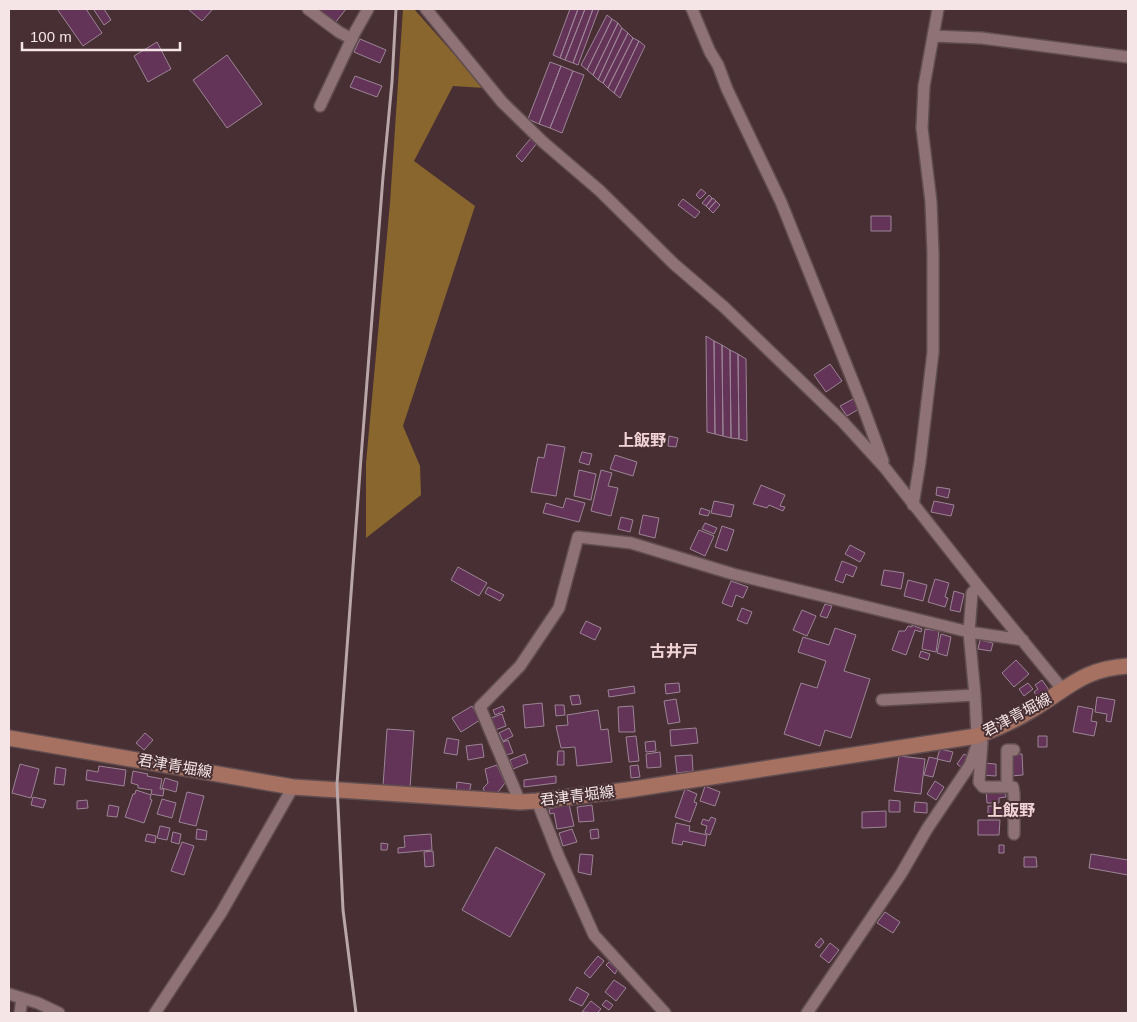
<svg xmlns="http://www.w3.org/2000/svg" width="1137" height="1022" font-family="Helvetica,'Noto Sans JP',sans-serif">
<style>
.forest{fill:#89662e}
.building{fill:#633358;stroke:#9b8595}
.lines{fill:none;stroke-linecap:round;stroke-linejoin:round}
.minor-casing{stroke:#614d50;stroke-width:14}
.major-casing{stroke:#614d50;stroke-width:18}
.minor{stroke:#8e7275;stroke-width:11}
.major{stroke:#a67161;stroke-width:15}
.rail{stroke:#b9a6a8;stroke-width:3}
.labels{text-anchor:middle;stroke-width:4;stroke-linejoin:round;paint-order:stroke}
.street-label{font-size:15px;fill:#f5e5e6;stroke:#472f33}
.neighbourhood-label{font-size:16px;font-weight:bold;fill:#f2d3d6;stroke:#472f33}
</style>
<rect width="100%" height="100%" fill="#472f33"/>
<path class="forest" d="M403,9H414L484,88L453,86L414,161L475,206L403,426L420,466L421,495L366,538V463L390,203Z"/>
<path class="building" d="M57,9H86L102,33L83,46Z
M95,9H104L111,20L104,25L94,10Z
M188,9H213L202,21Z
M316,9H346L335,23Z
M570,9H578L560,58L553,55Z
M578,9H585L565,60L560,58Z
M585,9H593L573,63L565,60Z
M593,9H599L578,65L573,63Z
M607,15L612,19L587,70L581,65Z
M612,19L618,23L593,75L587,70Z
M618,23L622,28L598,80L593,75Z
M622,28L628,33L603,83L598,80Z
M628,33L633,38L608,88L603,83Z
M633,38L639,41L614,93L608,88Z
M360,39L386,50L380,63L354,52Z
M639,41L645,46L620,98L614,93Z
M157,42L171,69L148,82L134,56Z
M227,55L262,104L227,128L193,80Z
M550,62L561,66L539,124L528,119Z
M561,66L573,71L550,128L539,124Z
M573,71L584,75L562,133L550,128Z
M355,76L382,86L377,97L350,87Z
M531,138L537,143L522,162L516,156Z
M701,189L706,193L700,199L696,195Z
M709,195L712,198L706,206L702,203Z
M713,198L716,201L709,209L706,206Z
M683,199L700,212L695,218L678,205Z
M716,201L720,205L713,213L709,209Z
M871,216H891V231H871Z
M706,336L714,341L715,434L707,432Z
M714,341L722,345L723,436L715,434Z
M722,345L730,350L731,438L723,436Z
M730,350L738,354L739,439L731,438Z
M738,354L746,359L747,441L739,439Z
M830,364L842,381L826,392L814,375Z
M853,399L859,409L847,416L840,406Z
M669,436L678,438L676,447L668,446Z
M547,444L565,447L556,496L531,492L538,457L544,458Z
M582,452L592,454L589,465L579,462Z
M615,455L637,462L633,476L610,469Z
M579,470L596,474L591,500L574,496Z
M601,470L612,473L608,486L618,488L611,516L591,511Z
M761,485L785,495L780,506L785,507L783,511L769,505L767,508L753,504Z
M937,487L950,489L948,498L936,495Z
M566,498L585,503L579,522L543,513L546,503L563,508Z
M714,501L734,505L731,517L711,513Z
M934,501L954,505L951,516L931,512Z
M701,508L710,511L708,516L699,514Z
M643,515L659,518L655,538L639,534Z
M621,517L633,520L630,532L618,529Z
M705,523L717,528L714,534L702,529Z
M722,526L734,530L727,551L715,547Z
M699,530L714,536L705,556L690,549Z
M850,545L865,553L860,562L845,554Z
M842,561L857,567L853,577L846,574L843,583L835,580Z
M458,567L487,583L479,596L451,580Z
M884,570L904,573L901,589L881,585Z
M935,579L949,583L945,597L948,598L945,607L928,602Z
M908,580L927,585L923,601L904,596Z
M731,581L748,587L743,598L736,595L732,607L722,603Z
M488,587L504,595L500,601L485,593Z
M954,591L964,594L960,612L950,610Z
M825,604L832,606L827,618L820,616Z
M742,608L752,612L747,624L737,620Z
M802,610L816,616L807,636L793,630Z
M586,621L601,628L595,640L580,633Z
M912,625L922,629L921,632L915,630L906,655L892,650L899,631H905L908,626L912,627Z
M835,628L856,635L844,671L870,679L851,738L825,730L820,746L784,734L801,683L817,688L826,661L798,652L803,637L829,645Z
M925,629L939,631L936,652L922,649Z
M941,634L951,637L947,656L937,653Z
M980,640L993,643L991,651L978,649Z
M921,651L930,654L928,660L919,657Z
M1016,660L1029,674L1014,687L1002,673Z
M1042,680L1049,690L1038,698L1034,692L1038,689L1035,685Z
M679,683L680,692L666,694L665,684Z
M1028,683L1033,689L1024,696L1019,689Z
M634,686L635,693L609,697L608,690Z
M579,695L581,704L572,705L570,696Z
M1097,697L1115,700L1111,722L1106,721L1107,714L1095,712Z
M676,699L680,722L668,724L664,701Z
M542,703L544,726L525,728L523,705Z
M555,705H564L565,715L556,716Z
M472,706L480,720L461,732L452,718Z
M503,706L505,711L495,715L493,710Z
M633,706L635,732H619L618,707Z
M1078,706L1093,709L1091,721L1097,722L1094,736L1073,732Z
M598,710L601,730L608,729L612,762L577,766L575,747L561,748L556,726L568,725L567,715Z
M502,714L506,726L495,730L491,718Z
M509,728L513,736L503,741L499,733Z
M696,728L698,743L671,746L670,730Z
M387,729L414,731L410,788L383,786Z
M145,733L153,740L144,750L136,743Z
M636,736L639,761L629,762L626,737Z
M1038,736H1047V747H1038Z
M447,738L459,740L457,755L444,753Z
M508,740L513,753L506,755L501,743Z
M655,741L656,751L646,752L645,742Z
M482,744L484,757L468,760L466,746Z
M940,749L953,752L950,762L937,759Z
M558,751H564V765H557Z
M660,752L661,767L647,768L646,754Z
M525,754L528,763L513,769L510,760Z
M964,754L969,757L962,768L957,764Z
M1011,754H1022L1023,775L1011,776Z
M692,755L693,771L677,773L675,756Z
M899,756L925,759L921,794L894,791Z
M929,757L938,759L933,777L924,775Z
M982,763L996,764V776L981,775Z
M20,764L39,769L31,798L12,793Z
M497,765L505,783L495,796L487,797L483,788L488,783L485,769Z
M638,765L640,777L631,778L630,766Z
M99,766L126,770L124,786L86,780L87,770L98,772Z
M56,767L66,769L64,785L54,784Z
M133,771L148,774L147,776L162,779L160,789H164L163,796L151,794L152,790L138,788V785L131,783Z
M556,776V783L524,787V780Z
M165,778L178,782L176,792L162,788Z
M935,781L944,787L936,800L927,794Z
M457,782L471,784L469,794L456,792Z
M705,786L720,792L715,806L700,801Z
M685,789L697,794L694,802L697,803L690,822L675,817Z
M1005,789L1006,797L999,798V803H987L986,790Z
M136,790L151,795L150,799L152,800L144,823L125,817L133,794H135Z
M187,792L204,796L196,826L179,822Z
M33,797L46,800L43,808L31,805Z
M162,799L176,803L172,818L157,814Z
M87,800L88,808L77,809V801Z
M889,800L900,801V812H889Z
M915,802L927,803V813L914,812Z
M569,804L574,826L557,829L554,813L550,814L549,809Z
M109,805L119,807L117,817L107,816Z
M592,805L594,821L579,822L577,807Z
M988,806H1003V814H998V818H988Z
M886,811V827L862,828V812Z
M711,817L716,819L710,835L705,833L707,826L701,824L703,819L709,821Z
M978,820H1000L999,835H978Z
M676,823L690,826L689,831L707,835L705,846L683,841L682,845L672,843Z
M160,826L170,828L167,840L157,838Z
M197,829L207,831L206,840L196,839Z
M572,829L577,842L563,846L559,833Z
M598,829L599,838L591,839L590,830Z
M173,832L181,834L179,844L171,842Z
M147,834L156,836L155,843L145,841Z
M431,834L432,850L398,853V848L405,847L404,836Z
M182,842L194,846L184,875L171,871Z
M381,843L388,844L387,850H381Z
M999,845H1004V853H999Z
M496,847L545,874L510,937L462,910Z
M433,851L434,866L425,867L424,852Z
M580,854L593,855L591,875L578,872Z
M1091,854L1128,860V875L1089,868Z
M1024,857H1036L1037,867H1024Z
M885,912L900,922L893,933L877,923Z
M821,938L824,942L819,948L815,945Z
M830,943L839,950L829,963L820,956Z
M598,956L604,961L590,978L584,973Z
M609,962L617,970L615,974L606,965Z
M614,980L626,988L616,1001L605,992Z
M577,987L589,994L582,1006L569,1000Z
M606,1000L613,1005L609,1010L602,1005Z
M591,1001L601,1009L597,1013L582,1012Z"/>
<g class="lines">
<defs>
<path id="minor" d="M308,9L339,32L352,39
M426,9L502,102L543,142L599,190L674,264L724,307L843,422L885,468L978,586L1063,690
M692,9L710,52L718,65L727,89L781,202L862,404L883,461
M933,36L981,38L1128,57
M320,106L355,32L368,9
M913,505L920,462L933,352V253L931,202L922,128L924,86L938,9
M882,700L975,695
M982,743L979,782L983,787H1013L1014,794V834
M1007,787V750H1014
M537,801L559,857L594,935L665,1013
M520,802L480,707L520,666L559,608L578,537L631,543L733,574L969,632L1023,640
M9,994L38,1003L59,1013
M20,1013L22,998
M155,1013L221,913L293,787
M807,1013L901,874L927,829L970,765L977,745V736L975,695L969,632L972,593L978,586"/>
<path id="major" d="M9,738L293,787L520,802L537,801L627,790L977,736C995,729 1014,721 1030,711C1068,689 1081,669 1128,666"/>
</defs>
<use href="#minor" class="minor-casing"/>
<use href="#major" class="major-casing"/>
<use href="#minor" class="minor"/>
<use href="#major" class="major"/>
<path class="rail" d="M356,1013L343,910L337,784L361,458L383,177L392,82L396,9"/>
</g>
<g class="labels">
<g class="street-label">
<text transform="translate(1017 715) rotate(-28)" y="5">君津青堀線</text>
<text transform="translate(175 766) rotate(10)" y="5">君津青堀線</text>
<text transform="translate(577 796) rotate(-7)" y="5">君津青堀線</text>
</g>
<g class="neighbourhood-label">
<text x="642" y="446">上飯野</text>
<text x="674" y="657">古井戸</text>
<text x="1011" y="816">上飯野</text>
</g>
</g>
<rect width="1137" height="1022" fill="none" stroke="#f5e5e6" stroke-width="20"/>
<path d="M22 42v8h158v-8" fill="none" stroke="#f5e5e6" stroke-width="2.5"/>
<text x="30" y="42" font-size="15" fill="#f5e5e6" stroke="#472f33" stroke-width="4" paint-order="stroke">100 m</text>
</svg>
